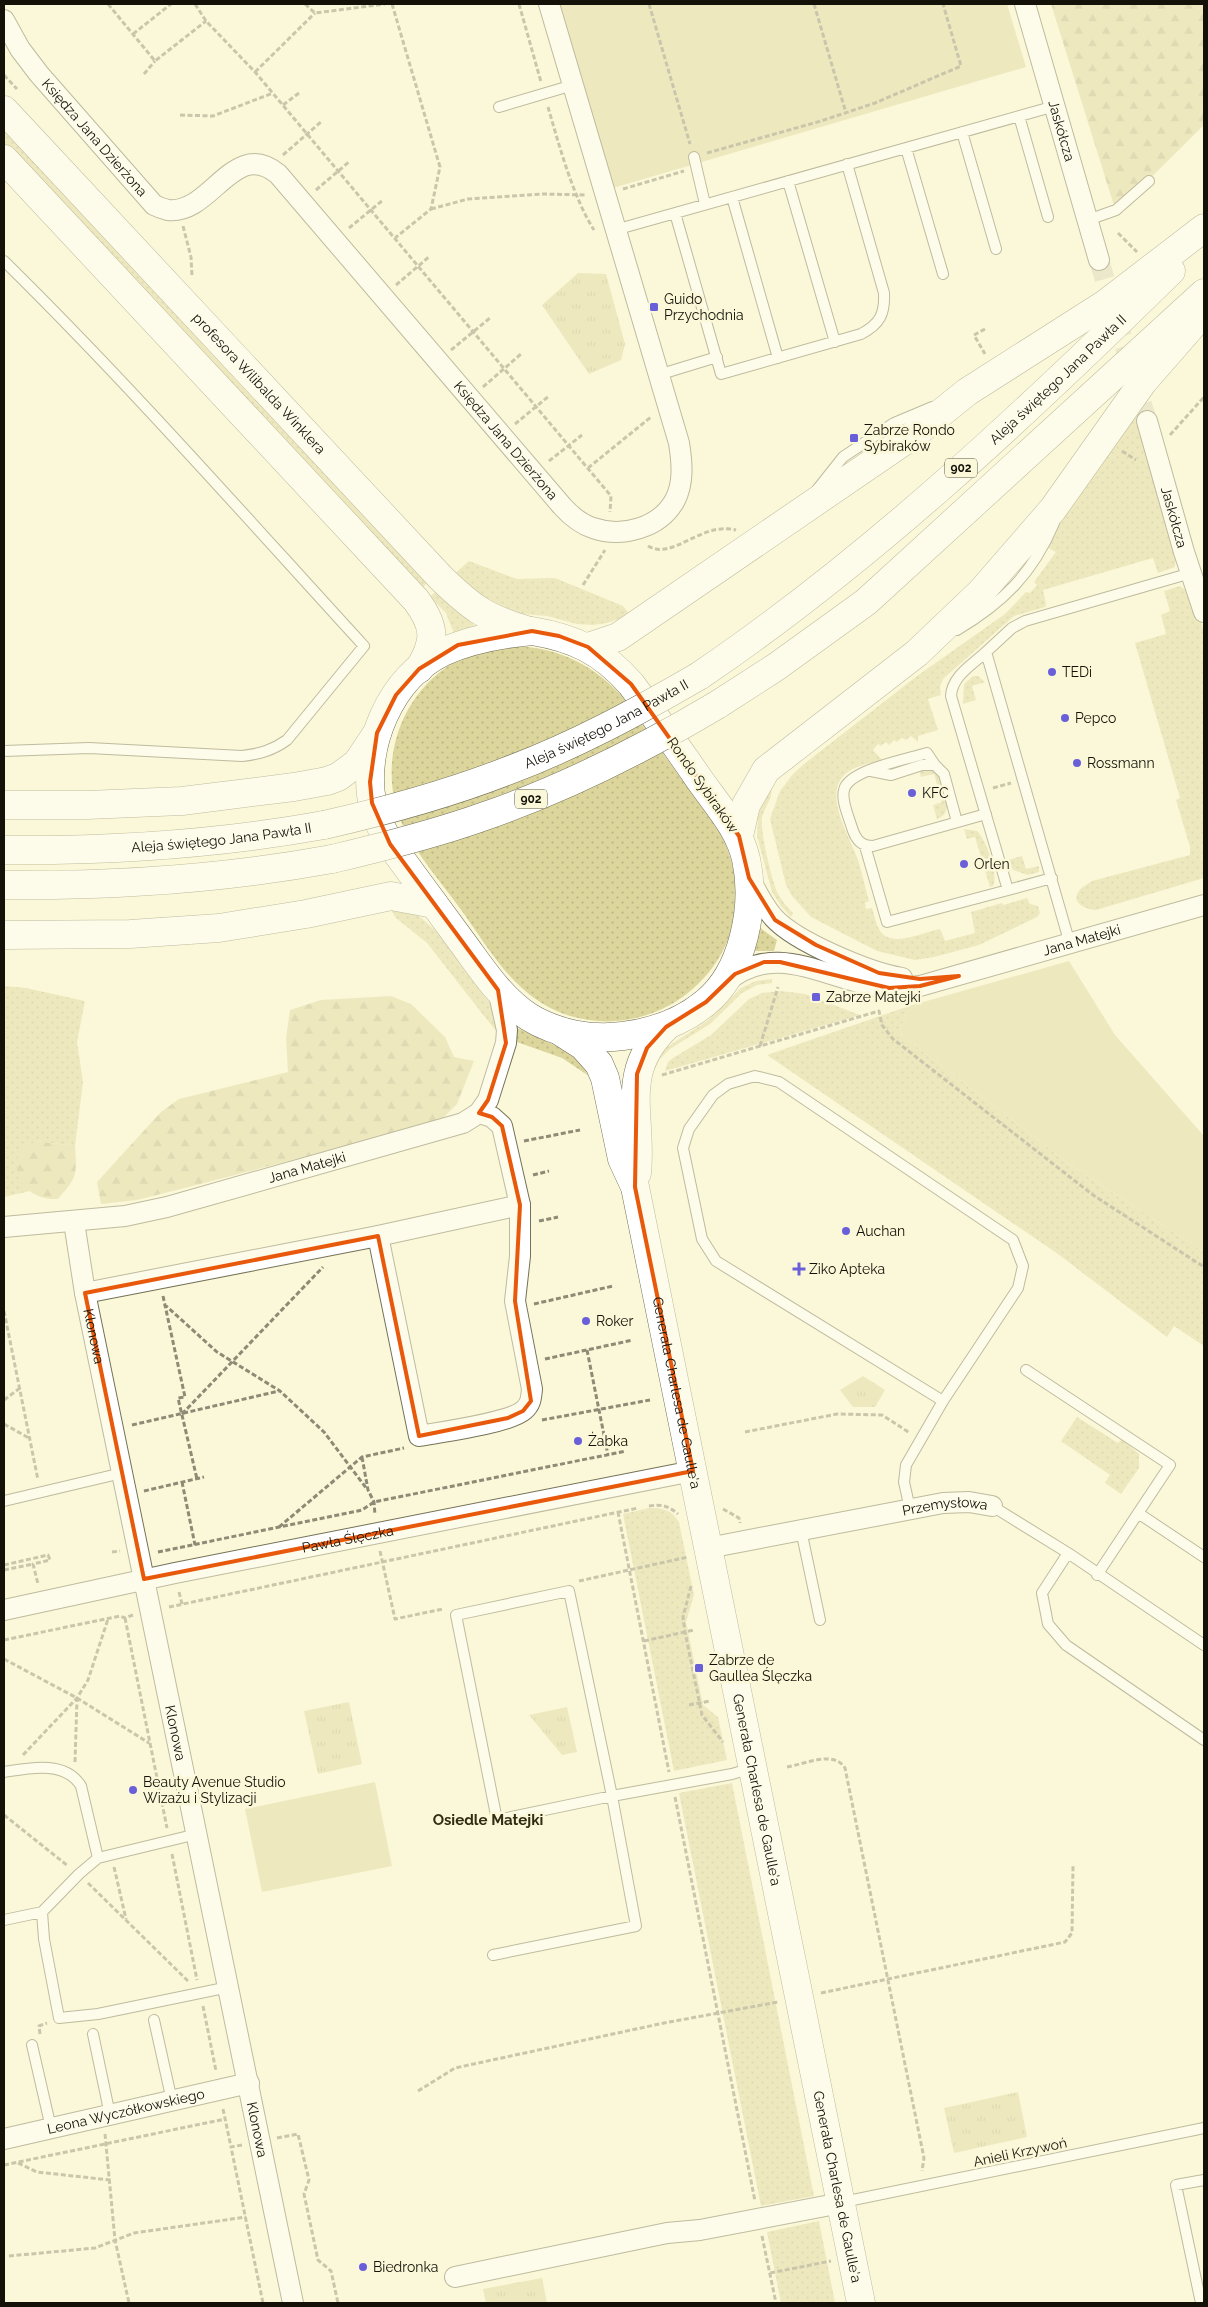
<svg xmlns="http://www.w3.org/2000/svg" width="1208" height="2307" font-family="Raleway,sans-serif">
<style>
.grass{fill:url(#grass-dots)}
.forest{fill:url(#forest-firs)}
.park{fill:url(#park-tufts)}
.garden{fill:#dcd69d}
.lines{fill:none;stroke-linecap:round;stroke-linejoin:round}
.street-tunnel{stroke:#d8d6ba;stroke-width:20;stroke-dasharray:20 10;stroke-linecap:butt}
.lane-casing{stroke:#757257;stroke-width:12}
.street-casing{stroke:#757257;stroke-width:22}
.secondary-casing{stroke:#757257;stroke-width:29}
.primary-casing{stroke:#757257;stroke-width:29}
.path{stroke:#8d8a75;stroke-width:3;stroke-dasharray:5 2.5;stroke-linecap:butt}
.lane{stroke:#fff;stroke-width:10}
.street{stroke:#fff;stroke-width:20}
.secondary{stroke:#fff;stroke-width:28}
.primary{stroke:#fff;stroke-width:28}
.primary-bridge-casing{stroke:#757257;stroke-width:29;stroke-linecap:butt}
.primary-bridge{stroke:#fff;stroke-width:28}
.marked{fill:none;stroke:#e8590c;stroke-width:4;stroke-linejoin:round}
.poi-dot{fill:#685fd9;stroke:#fbf8d9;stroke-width:2}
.labels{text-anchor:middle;stroke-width:5;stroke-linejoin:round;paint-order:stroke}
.shield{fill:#fbf8d9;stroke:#595747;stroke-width:1}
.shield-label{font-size:12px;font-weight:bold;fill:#141208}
.street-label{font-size:14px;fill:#141208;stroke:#fbf8d9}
.poi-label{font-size:14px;fill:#141208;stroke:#fbf8d9;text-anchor:start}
.neighbourhood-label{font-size:15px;font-weight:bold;fill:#312d14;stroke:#fbf8d9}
</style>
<defs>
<pattern id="grass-dots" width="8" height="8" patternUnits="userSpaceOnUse" patternTransform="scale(1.25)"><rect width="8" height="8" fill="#dcd69d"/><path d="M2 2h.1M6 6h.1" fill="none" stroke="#bcb786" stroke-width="1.8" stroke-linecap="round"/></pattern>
<pattern id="forest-firs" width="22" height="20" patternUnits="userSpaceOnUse" patternTransform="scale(1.25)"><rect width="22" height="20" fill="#dcd69d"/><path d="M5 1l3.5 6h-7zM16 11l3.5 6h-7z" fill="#bcb786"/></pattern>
<pattern id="park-tufts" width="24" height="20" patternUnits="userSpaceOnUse" patternTransform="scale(1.25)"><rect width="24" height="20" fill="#dcd69d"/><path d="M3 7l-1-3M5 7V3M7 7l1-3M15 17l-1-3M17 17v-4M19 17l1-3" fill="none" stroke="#bcb786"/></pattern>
</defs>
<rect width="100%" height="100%" fill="#fbf8d9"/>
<path class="grass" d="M4,126L429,581L422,588L4,144Z
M1134,404L1176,552L1175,567L1158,573L1153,558L1043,590L1046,604L1045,607L1014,616L943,679L940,687L941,695L928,699L938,730L918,736V742L911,736L906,740L902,738L897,742L894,740L889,745L886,742L881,746L878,744L873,750L882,760C868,764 850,766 841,779C826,800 851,839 858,860C862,873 865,887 869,901L865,903L866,909L872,908C874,914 875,921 878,927C888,951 922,932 940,929L945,941L975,933L971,912L1002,903L1003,905L1027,898L1030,904L1038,906L1040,913L1037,917L979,945L934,957L915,960L877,951L811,917L792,896L786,885L770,819L780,791L793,774L804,764L917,676L1005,614L1026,592L1030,593L1037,585L1034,582L1056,552L1048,548L1074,490Z
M469,561L517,579L555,578L623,606L630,615L607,623L593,625L577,624L547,616L511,613L497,608L453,575Z
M1180,586L1193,595L1204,632V878L1096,910C1087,910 1070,903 1079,891C1081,887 1088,884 1092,881L1190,855V847L1176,800L1180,798L1135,643L1166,634L1161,615L1170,611L1164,591Z
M437,590L474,625V627L454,634L446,613L430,597Z
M510,646C553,646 590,662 620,694C640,722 660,750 681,778C693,795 708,811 718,829C742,871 743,924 715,964C671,1028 580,1042 522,988C497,966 479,934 459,907C440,881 417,855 403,826C375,764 400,689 462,658C477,651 493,649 510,646Z
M973,676H978L985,682L972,686L976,700L963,704L964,684Z
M929,768L938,771C942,785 957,812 937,819L933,805L942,802L934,774L921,777L919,770Z
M771,789C774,797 763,809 762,818C760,832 772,881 778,894C782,901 787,907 793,913L791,917L781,906L772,892L757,836L758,814Z
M964,829L977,831C986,839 999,876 993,886L990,887L975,837L967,839Z
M1022,856L1026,869L1039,866V872L1028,875L1013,870L1008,860Z
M390,908L418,915L435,930L491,1005L499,1035L427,943L396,918Z
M759,927L777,940L774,951H753Z
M772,979V983L757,985L742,993L710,1024L670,1049L660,1059L655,1069H651L664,1049L707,1021L741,988L756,981Z
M4,986L26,988L85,1001L77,1042L83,1082L75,1146L36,1141L18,1175L30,1191L4,1197Z
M781,991L805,994L860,1015L665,1071L668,1062L673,1058L711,1035L749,999L762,993Z
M909,1006L900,1030L903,1036L1072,1166L1204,1252V1346L1174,1326L1167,1337L1058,1254L767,1055Z
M515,1027L567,1051L573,1054L589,1076L562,1058L514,1041Z
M1077,1417L1118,1443L1122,1439L1139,1454V1468L1121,1494L1105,1483L1110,1475L1061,1441Z
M649,1508C663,1508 672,1510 679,1522L694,1595L686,1622L703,1705L718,1717L727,1760L674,1771L623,1514Z
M732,1783L814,2196L761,2206L679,1793Z
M819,2221L835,2303H781L767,2232Z"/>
<path class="forest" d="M1051,4H1204V125L1116,212Z
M391,996L411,1004L445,1037L454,1057L474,1061L457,1104L439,1122L208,1182L137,1200L101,1204L97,1182L161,1112L179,1099L288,1072L286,1038L290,1010L321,1000Z
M36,1141L75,1146C77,1175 77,1177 58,1199C42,1200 25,1193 18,1176C16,1169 18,1158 18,1151Z"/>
<path class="park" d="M578,273L606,274L625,344L621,360L589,374L542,305Z
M863,1376L885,1390L875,1407H853L840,1390Z
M349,1702L362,1764L318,1774L304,1711Z
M567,1707L577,1752L562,1755L529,1715Z
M1018,2092L1027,2137L954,2153L944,2108Z
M542,2278L547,2303H486L483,2289Z"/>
<path class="garden" d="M559,4H1007L1026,67L613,188Z
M1069,961L1115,1035L1204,1136V1252L1072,1166L903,1036L900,1030L909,1006Z
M375,1782L392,1866L262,1892L245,1809Z"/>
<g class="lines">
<path class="street-tunnel" d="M1099,260L1147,421"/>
<defs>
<path id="lane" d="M499,107L573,85
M1019,116L1048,217
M962,132L996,249
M906,148L943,274
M694,157L705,204
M788,181L835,342
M732,197L778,358
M675,213L721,374L861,334C880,324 885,314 884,293L847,164
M1088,220L1116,210L1149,181
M615,230L1055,106
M4,261C129,384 245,516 364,646L287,740C273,750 260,754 242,756L89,748L4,751
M658,375L717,357
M816,491L843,457L894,423L932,407
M957,630C1003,603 1033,573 1054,523
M986,652C972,665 952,676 951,696L1008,890L1052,878
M935,765L927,753C908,759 848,770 844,790C841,801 849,817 852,828C856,840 861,846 873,846L986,814
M871,771L891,775L922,765H935L944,774L957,822
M865,846L887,922L1008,890
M1070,944L986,652L1012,628L1025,621L1191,573
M1026,1370L1170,1465L1097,1575
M4,1501L122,1473
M992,1506L1068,1553L1204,1645
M910,1509L904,1482L906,1465L943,1401L1018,1288L1023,1266L1013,1240L779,1082L755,1076L728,1084L713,1095L689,1129L683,1148L702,1239L716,1261L943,1401
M1138,1513L1204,1557
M801,1530L820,1620
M1068,1553L1042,1593L1048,1624L1066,1645L1204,1740
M4,1772C29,1768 65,1760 81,1786L98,1858
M42,1912L44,1939L59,2018L98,2014L229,1987
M4,1920L42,1912L79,1874L98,1858L197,1834
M493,1955L636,1926L612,1796L497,1820L456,1615L569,1591L612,1796L732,1774L752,1768
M154,2020L172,2101
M93,2034L110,2115
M32,2045L51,2128
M843,2202L1204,2128
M1201,2303L1176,2185L1204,2180"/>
<g id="street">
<path id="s1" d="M1025,4L1099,260"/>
<path id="s2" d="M4,20L20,49L39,74L154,205C158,207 164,209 168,210C211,215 234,137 278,174L562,506C571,516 580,524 593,528C622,538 660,528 675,500C684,483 682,462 679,443L549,4"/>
<path id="s3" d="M1147,421L1184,552L1204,612"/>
<path d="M750,879C757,893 764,907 774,918C796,942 870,973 902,978"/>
<path id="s4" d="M726,982C773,942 819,975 871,985C887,989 903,988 920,986L1204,905"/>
<path id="s5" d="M74,1222L85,1293L293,2303"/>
<path id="s6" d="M4,1227L125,1216L167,1207L463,1123L479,1113L488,1100L506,1043L507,1030L498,990"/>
<path d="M378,1236L419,1436C441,1432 510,1423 524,1410C531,1404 531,1398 532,1389L515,1301L520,1256V1205L502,1126L492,1117L479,1113"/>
<path d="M85,1293L378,1236L520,1205"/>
<path id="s7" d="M708,1548L943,1503L969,1502L992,1506"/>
<path id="s8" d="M4,1610L175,1573L693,1471"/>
<path id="s9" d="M4,2139L249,2083"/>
<path d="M455,2277L667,2233L700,2230L841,2203"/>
</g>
<g id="secondary">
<path id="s10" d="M4,110L441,578C471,607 485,618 526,630"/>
<path d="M4,159L416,600C436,627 436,641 419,669"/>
<path d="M532,631C574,638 602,651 631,684C654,715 677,747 699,779C717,805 739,828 746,859C756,905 744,972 705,1003C681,1023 654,1032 623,1036C591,1040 557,1034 529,1017C500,998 482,969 462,942C438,909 414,877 390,844C383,831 375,817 372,802C362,746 390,678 443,652C471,639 501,634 532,631Z"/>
<path id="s11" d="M561,1032L583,1046L599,1064L605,1078L622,1159L635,1187L861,2303"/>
<path d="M637,1173C643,1116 618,1073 666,1027"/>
</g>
<g id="primary">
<path d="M588,647L618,637L916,433L967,392L1105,304L1204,228"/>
<path id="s12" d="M699,676C869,561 1024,415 1171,271"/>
<path d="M717,705L776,667L866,602L1204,293"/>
<path d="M4,805H87L182,801L294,787L327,781L338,777L357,763L377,733"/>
<path d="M739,836L746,805L766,770L917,653L981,592L1053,509L1143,382L1204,312"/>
<path id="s13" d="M4,850C112,851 218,844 324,825"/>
<path d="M4,885C114,886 223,879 332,859"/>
<path d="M4,935L130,934L219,928L306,914L391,896L434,904"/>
</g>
</defs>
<use href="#lane" class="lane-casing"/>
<use href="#street" class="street-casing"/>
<use href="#secondary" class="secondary-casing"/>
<use href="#primary" class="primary-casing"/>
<path class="path" d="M108,4L155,61L206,21
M195,4L206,21L255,72L611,496L610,512
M305,4L315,13L385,4
M392,4L440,167L431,209L395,238
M519,4L541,82
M649,4L690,144
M814,4L846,113
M133,34L171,4
M255,72L315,13
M144,74L155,61
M4,75L17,89
M283,105L299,93
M548,107C559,145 573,197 594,230
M180,115L213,116L273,93
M707,153L821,121L875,103L961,66L943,4
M283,155L322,121
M623,189L684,171
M316,190L350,161
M431,209L468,199L542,194L587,195
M183,226L191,257L192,276
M349,228L383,200
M1118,233L1137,252
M396,285L430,256
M985,329L974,335L985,354
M451,350L490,318
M483,387L521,354
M515,424L549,396
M1170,435L1204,397
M1122,451L1136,460
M549,461L582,435
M588,468L651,417
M648,546C673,561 701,521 736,530
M583,585L605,550
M993,788L1011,783
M760,1046L778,987
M662,1075L879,1011L882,1025L893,1039L1093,1195L1204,1267
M524,1141L580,1130
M533,1175L549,1171
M539,1221L558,1217
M163,1296L185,1397L178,1398L197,1479
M164,1304L217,1352L280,1391L324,1432L367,1489
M534,1304L613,1286
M4,1311L38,1480
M587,1350L608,1455
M545,1359L633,1340
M4,1400L20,1388
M182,1414L323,1267
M542,1420L650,1400
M4,1424L29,1438
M132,1425L279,1391
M745,1432L837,1414L882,1415L910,1433
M362,1457L368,1490L374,1502L375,1515
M182,1482L195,1545
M144,1491L204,1477
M649,1506C661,1504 669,1506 678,1514
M723,1509L739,1518L740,1523
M618,1512L669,1772
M279,1527L362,1457L404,1448
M380,1551L395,1619L443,1609
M112,1552L120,1551
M158,1552L362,1510L374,1502L626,1451
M4,1565L48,1555L50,1560L33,1564L38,1584
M4,1570L33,1564
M579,1581L688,1557
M691,1586L683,1617L685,1632L702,1715L723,1742
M179,1592L182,1604
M169,1607L638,1508
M125,1618L167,1828
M4,1640L120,1616L125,1618L133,1615
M644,1641L694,1630
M4,1659L77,1698L149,1743
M689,1705L710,1701
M23,1755L77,1698L88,1680L108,1619
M75,1762L77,1699
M787,1767C805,1764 834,1750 845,1768L924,2158L922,2171
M675,1797L755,2201
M4,1815L68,1866
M172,1854L197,1980
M114,1867L126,1919
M88,1883L189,1982
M821,1993L1065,1942L1072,1933L1073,1865
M203,2006L216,2071
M40,2034L39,2026L47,2023
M418,2091L455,2068L664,2023L778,2002
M223,2109L231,2147
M105,2134L115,2240L129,2303
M277,2138L298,2134L309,2180L304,2194L318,2260L331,2271L338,2303
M242,2145L231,2147L263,2303
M18,2163L37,2172L110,2180
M4,2165L225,2119
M762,2236L776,2303
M9,2256L95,2248L134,2233L246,2217
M770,2273L831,2261"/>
<use href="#lane" class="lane"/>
<use href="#street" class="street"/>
<use href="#secondary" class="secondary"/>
<use href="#primary" class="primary"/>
<defs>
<g id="primary-bridge">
<path id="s14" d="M324,825C386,811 448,794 507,771C574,746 637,712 699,676"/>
<path d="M332,859C383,847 435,834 485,816C566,788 643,749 717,705"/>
</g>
</defs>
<use href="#primary-bridge" class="primary-bridge-casing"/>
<use href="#primary-bridge" class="primary-bridge"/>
</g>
<path d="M0 0H1208V2307H0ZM532,631L559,636L588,647L631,684L739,836L749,878L775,920L816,945L879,973L920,979L959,976L920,986L889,988L780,962H764L735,974L706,1002L666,1027L647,1048L637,1074L635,1187L693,1471L144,1579L85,1293L378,1236L419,1436L508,1418L523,1411L531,1401L515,1301L520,1205L502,1126L492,1117L479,1113L488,1100L506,1043L498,990L390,844L372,803L370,782L377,733L396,695L419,669L458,645Z" fill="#fbf8d9" fill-opacity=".55" fill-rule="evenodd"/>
<path class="marked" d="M532,631L559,636L588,647L631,684L739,836L749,878L775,920L816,945L879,973L920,979L959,976L920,986L889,988L780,962H764L735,974L706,1002L666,1027L647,1048L637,1074L635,1187L693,1471L144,1579L85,1293L378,1236L419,1436L508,1418L523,1411L531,1401L515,1301L520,1205L502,1126L492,1117L479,1113L488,1100L506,1043L498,990L390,844L372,803L370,782L377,733L396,695L419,669L458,645Z"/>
<g class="poi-dot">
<rect x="649" y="302" width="10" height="10" rx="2.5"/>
<rect x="849" y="433" width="10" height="10" rx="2.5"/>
<circle cx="1052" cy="672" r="5"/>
<circle cx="1065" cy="718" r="5"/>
<circle cx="1077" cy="763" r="5"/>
<circle cx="912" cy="793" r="5"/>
<circle cx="964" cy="864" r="5"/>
<rect x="811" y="992" width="10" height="10" rx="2.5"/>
<circle cx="846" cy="1231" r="5"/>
<path d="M796.5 1261.5h5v5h5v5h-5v5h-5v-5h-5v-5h5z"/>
<circle cx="586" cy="1321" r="5"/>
<circle cx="578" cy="1441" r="5"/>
<rect x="694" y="1663" width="10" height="10" rx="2.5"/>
<circle cx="133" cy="1790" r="5"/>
<circle cx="363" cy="2267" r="5"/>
</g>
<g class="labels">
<g class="shield">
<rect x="945" y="458.5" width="32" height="19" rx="4"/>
<rect x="515" y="789.5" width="32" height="19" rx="4"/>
</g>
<g class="shield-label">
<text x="961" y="472">902</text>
<text x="531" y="803">902</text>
</g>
<g class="street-label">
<text dy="5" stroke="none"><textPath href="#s1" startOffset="132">Jaskółcza</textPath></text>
<text dy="5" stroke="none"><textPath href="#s2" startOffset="149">Księdza Jana Dzierżona</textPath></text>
<text dy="5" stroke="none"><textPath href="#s12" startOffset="466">Aleja świętego Jana Pawła II</textPath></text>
<text dy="5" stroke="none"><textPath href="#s10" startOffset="374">profesora Wilibalda Winklera</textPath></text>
<text dy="5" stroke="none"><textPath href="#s2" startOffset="731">Księdza Jana Dzierżona</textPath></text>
<text dy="5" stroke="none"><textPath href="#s3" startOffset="100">Jaskółcza</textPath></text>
<text dy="5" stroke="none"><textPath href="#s14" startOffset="301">Aleja świętego Jana Pawła II</textPath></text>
<text transform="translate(703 785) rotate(55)" y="5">Rondo Sybiraków</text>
<text dy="5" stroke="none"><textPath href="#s13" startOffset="218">Aleja świętego Jana Pawła II</textPath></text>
<text dy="5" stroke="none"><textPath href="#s4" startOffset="370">Jana Matejki</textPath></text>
<text dy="5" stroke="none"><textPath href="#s6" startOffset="310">Jana Matejki</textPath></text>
<text dy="5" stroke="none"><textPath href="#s5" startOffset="116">Klonowa</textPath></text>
<text dy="5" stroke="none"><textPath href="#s11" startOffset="389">Generała Charlesa de Gaulle'a</textPath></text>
<text dy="5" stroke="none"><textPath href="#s7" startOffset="241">Przemysłowa</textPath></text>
<text dy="5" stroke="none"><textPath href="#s8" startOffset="351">Pawła Ślęczka</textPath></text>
<text dy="5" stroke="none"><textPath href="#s5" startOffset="521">Klonowa</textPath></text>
<text dy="5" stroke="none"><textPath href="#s11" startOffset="794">Generała Charlesa de Gaulle'a</textPath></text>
<text dy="5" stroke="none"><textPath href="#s9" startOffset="125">Leona Wyczółkowskiego</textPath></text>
<text dy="5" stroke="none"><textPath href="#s5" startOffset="926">Klonowa</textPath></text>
<text transform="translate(1020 2152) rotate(-12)" y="5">Anieli Krzywoń</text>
<text dy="5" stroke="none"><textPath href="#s11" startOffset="1199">Generała Charlesa de Gaulle'a</textPath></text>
</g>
<g class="poi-label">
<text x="664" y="304">Guido<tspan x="664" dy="16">Przychodnia</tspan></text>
<text x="864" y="435">Zabrze Rondo<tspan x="864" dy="16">Sybiraków</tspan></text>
<text x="1062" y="677">TEDi</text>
<text x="1075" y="723">Pepco</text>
<text x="1087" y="768">Rossmann</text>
<text x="922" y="798">KFC</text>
<text x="974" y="869">Orlen</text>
<text x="826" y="1002">Zabrze Matejki</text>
<text x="856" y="1236">Auchan</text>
<text x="809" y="1274">Ziko Apteka</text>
<text x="596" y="1326">Roker</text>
<text x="588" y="1446">Żabka</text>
<text x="709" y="1665">Zabrze de<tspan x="709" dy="16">Gaullea Ślęczka</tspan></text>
<text x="143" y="1787">Beauty Avenue Studio<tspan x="143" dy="16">Wizażu i Stylizacji</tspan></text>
<text x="373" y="2272">Biedronka</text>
</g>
<g class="neighbourhood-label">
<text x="488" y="1825">Osiedle Matejki</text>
</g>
</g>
<rect width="1208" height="2307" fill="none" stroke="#141208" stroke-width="10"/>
</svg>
